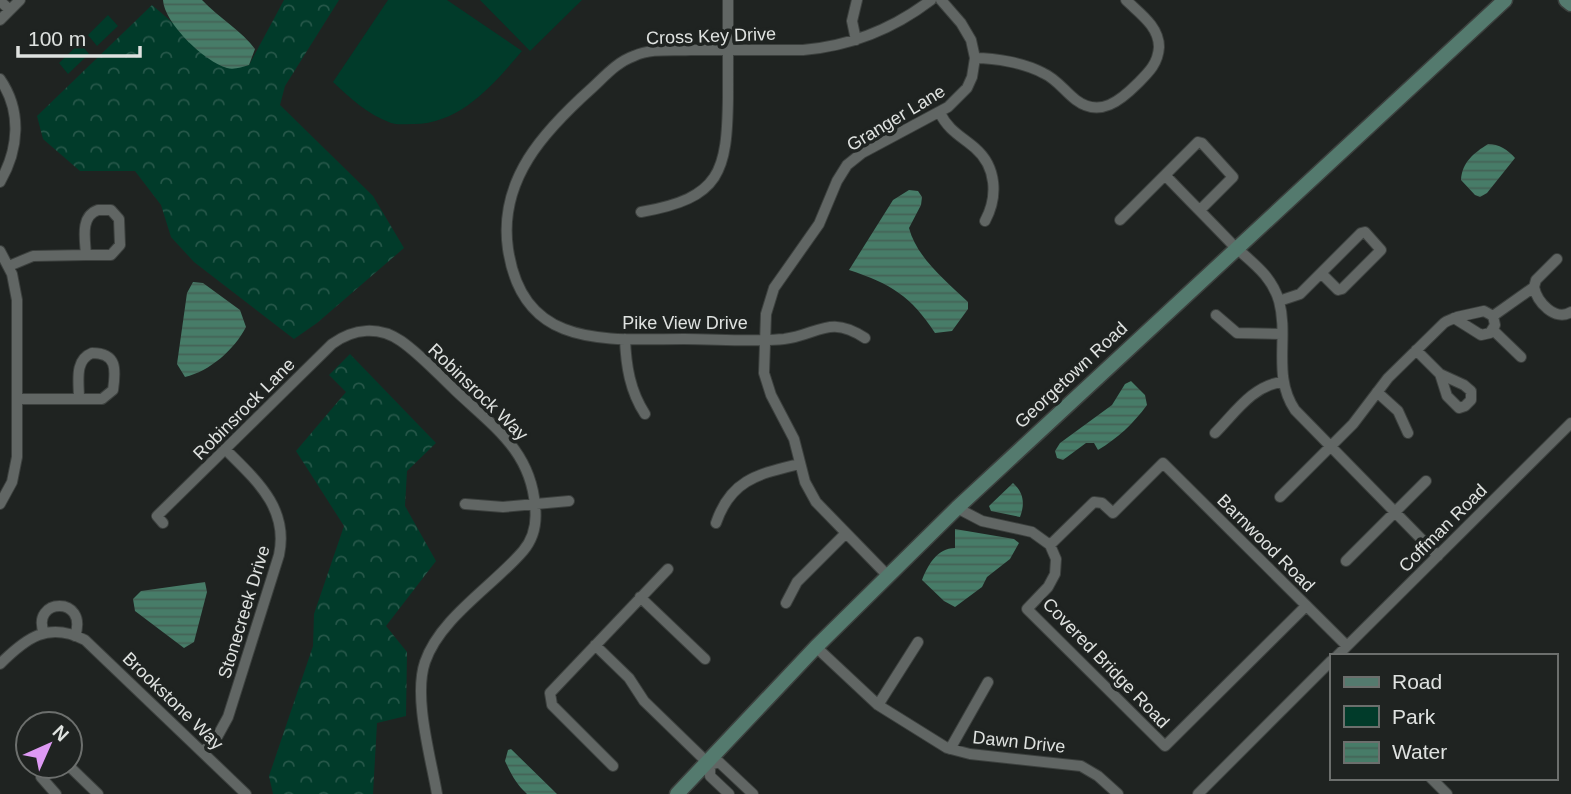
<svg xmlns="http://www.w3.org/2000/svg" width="1571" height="794" font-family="Arial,sans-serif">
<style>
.forest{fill:url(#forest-crowns)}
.green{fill:#013b2a}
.water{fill:url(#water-rules)}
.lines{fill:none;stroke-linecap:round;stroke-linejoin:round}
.minor-casing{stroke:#3c403e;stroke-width:12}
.secondary-casing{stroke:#3c403e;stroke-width:17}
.minor{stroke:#616664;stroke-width:10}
.secondary{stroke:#547a6e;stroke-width:14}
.labels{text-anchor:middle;stroke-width:7;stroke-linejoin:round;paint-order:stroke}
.street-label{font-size:18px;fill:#dfe2e0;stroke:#1f2321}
</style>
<defs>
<pattern id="forest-crowns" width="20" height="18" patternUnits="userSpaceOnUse" patternTransform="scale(1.75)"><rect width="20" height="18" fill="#013b2a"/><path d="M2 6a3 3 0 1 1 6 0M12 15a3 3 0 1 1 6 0" fill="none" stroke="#265749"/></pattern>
<pattern id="water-rules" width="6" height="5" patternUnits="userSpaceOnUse" patternTransform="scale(1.75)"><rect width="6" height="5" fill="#477c68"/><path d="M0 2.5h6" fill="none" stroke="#456357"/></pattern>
</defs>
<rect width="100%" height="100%" fill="#1f2321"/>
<path class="forest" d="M284,0H339L285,86L280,105L373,196L404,248L317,323L294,339L194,262L171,237L161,205L135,171H80L43,139L37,116L152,5L226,68L249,65Z
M350,354L436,443L407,471L405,506L436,561L386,626L407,652L406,716L377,723L373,794H273L269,776L313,646L314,614L344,526L296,451L346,392L329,375Z"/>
<path class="green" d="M388,0H447L522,51C494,84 460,125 412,124C405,124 397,125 391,123C367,114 351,99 333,82Z
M480,0H582L530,51Z
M108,15L118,26L97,46L88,35Z
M80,43L89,54L68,74L59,63Z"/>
<path class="water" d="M163,0H202C218,17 243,32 255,49L249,65C242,67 234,70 227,68C205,62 164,23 163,0Z
M1488,144C1499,144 1508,150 1515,158L1487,193L1480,197L1475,195L1461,180C1462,162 1474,153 1488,144Z
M909,190L918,191L922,197L921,205L909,228C917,258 946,281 968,302V309L952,331L935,333C911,296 891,284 849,270L893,200Z
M193,282L203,283L240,310L246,327C234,350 210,371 185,377L177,364L187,293Z
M1131,381L1145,395L1147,405C1133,424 1118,438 1098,450L1094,443H1086L1063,460L1057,458L1055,451L1060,443L1112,405L1125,384Z
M1013,483C1024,493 1025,504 1020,517L991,511L989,506Z
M955,529L1014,539L1019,543L1010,559L987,577L982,587L955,607L944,601L922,580C928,565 937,548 955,548Z
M205,582L207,592L194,642L184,648L135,611L133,599L141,591Z
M511,749L557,794H527C516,784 511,774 505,761L508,750Z"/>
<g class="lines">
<defs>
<path id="minor" d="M0,1L10,10L20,0
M0,20L10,10
M856,40L852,21L857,0
M975,58C996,58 1024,63 1043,73C1057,79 1065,92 1076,100C1100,118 1121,100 1137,84C1148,73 1158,64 1159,47C1159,26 1139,13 1126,0
M0,79C22,111 19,149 0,182
M940,113C948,130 961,136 975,148C997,167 998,197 985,221
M1165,175C1187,198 1210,221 1232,244C1251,262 1271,274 1279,301C1289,338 1272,376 1295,410L1438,556
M98,210H111L119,219L120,245L111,255H86C85,239 80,216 98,210Z
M641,212C721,198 727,172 728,97C728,64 728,32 728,0
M1120,220L1198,142L1202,143L1233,177L1200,210
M1365,232L1381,250L1342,289L1338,290L1321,273L1361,233Z
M0,251L12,274L17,300V457L12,482L0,504
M9,266L33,256L86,255
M1534,287C1537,302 1555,322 1571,312
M1279,301L1300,294L1321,273
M1216,315L1237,333L1282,334
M1493,316L1534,287L1536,280L1557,259
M1493,330L1521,357
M865,338C829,314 818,335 784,339C752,342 717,339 684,339C606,339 523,350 508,249C498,180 544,131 592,88C605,76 617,62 634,56C651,48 673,51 691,50C729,50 766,50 803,50C850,46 893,29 931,0
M625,339C626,366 630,391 645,414
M1416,350L1440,374L1464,385L1471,391V400L1465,406L1459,408L1447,396L1440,374
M92,353C117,353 116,369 113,390L102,399H79C79,382 74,360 92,353Z
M1377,392L1398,411L1408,433
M17,399H79
M1215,433C1234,414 1253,385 1282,382
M1280,497L1353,424L1388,378L1444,323C1448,320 1453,319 1457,317L1484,311L1493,316L1495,325L1490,333L1481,335L1454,318
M465,504L503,507L569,501
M957,508L982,521L1032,532L1050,545L1056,559L1055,574L1048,587L1027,609L1165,746L1306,606
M163,523L157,516L332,344C354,328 379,326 401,341C421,355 438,374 456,391C493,426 531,451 535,506C537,522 534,538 523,551C493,586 440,618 425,662C413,697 431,758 437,794
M716,523C731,479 759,474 799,464
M1050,545L1094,502L1102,503L1113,513L1163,463L1347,646
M1346,561L1426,481
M888,576L816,502L805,482L794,439L771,395L764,373L766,314L774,288L819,224L837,181L847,165L862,153L948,107L967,88L972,77L975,58L971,40L961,23L941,0
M640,597L705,659
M786,603L797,582L846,533
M44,633C30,598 89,595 75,636
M595,645L629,678L644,701L710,765V776L729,794
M816,647L878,705L947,748L970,754L1081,766L1098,776L1118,794
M1337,656L1571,423
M0,664C26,638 48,621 85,640L246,794
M878,705L918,642
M950,749L988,682
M203,752L217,737L228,717L279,555C289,508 256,480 225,449
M710,765L719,762L753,794
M43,766L41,777L56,794
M69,766L98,794
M613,766L552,705L550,693L668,569
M1431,778L1447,794
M1198,794L1331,661"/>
<path id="secondary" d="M1566,0L1571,4
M677,794L816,647L957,508L1505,0"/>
</defs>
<use href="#minor" class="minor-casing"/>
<use href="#secondary" class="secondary-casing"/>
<use href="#minor" class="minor"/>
<use href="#secondary" class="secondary"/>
</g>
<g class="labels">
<g class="street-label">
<text transform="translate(711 36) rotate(-2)" y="6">Cross Key Drive</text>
<text transform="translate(896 118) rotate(-31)" y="6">Granger Lane</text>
<text x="685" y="329">Pike View Drive</text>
<text transform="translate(1071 375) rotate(-43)" y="6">Georgetown Road</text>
<text transform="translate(478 392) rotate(44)" y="6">Robinsrock Way</text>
<text transform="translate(244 409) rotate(-45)" y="6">Robinsrock Lane</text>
<text transform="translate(1443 528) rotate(-45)" y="6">Coffman Road</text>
<text transform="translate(1266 543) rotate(45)" y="6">Barnwood Road</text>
<text transform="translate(244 612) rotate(-73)" y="6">Stonecreek Drive</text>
<text transform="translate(1106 663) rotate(46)" y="6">Covered Bridge Road</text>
<text transform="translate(173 701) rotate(44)" y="6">Brookstone Way</text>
<text transform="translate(1019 742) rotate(6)" y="6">Dawn Drive</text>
</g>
</g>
<rect x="1330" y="654" width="228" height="126" fill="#1f2321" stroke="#6c6f6d" stroke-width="2"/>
<rect x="1344" y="677" width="35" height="10" fill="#547a6e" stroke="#6c6f6d" stroke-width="2"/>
<text x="1392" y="689" font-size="21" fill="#dfe2e0">Road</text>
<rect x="1344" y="706" width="35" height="21" fill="#013b2a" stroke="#6c6f6d" stroke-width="2"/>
<text x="1392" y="724" font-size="21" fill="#dfe2e0">Park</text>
<rect x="1344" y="742" width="35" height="21" fill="url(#water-rules)" stroke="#6c6f6d" stroke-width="2"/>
<text x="1392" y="759" font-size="21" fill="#dfe2e0">Water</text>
<g transform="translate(49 745) rotate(45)"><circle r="33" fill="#1f2321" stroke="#6c6f6d" stroke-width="2"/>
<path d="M0-5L12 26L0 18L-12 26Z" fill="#dd99f3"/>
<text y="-10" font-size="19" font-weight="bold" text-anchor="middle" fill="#dfe2e0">N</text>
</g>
<path d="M18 46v10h122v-10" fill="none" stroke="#dfe2e0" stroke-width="3.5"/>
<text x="28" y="46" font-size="21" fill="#dfe2e0" stroke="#1f2321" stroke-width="5" paint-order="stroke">100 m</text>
</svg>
